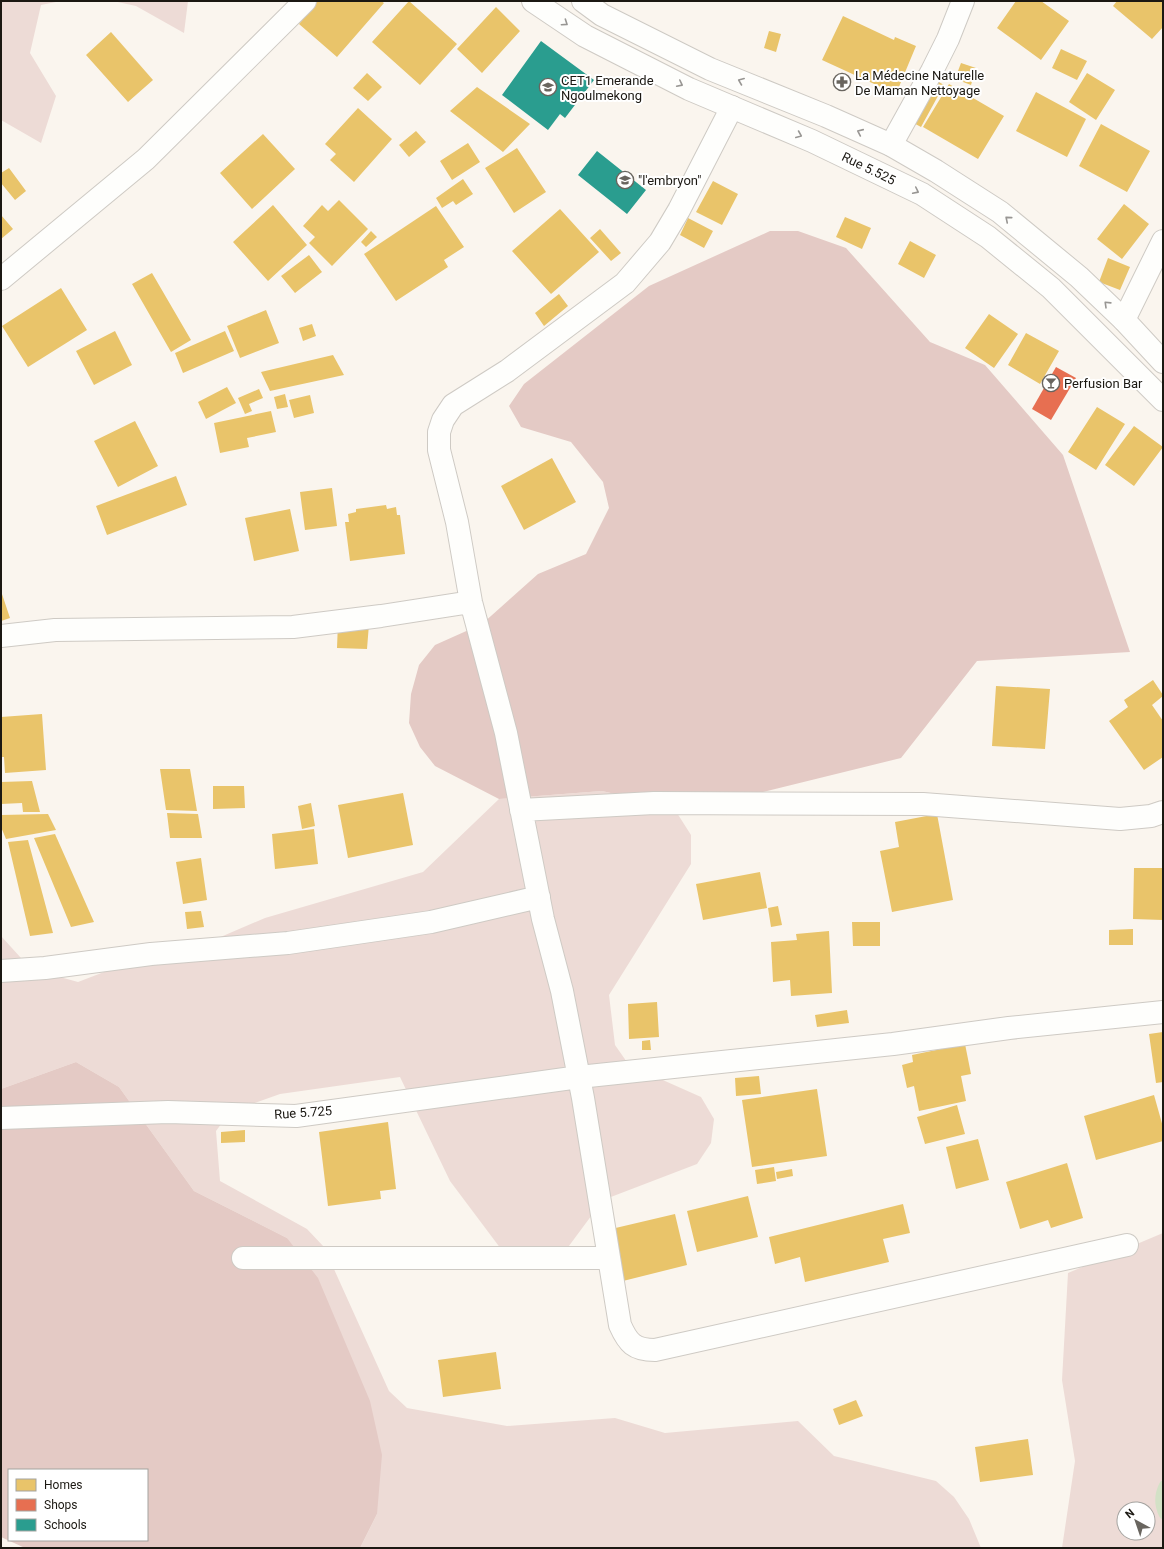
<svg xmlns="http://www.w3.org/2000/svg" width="1164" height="1549" font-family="Roboto,sans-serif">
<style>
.green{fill:#eddbd6;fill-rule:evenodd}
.forest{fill:#e4cac5;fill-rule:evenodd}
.homes{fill:#e9c46a}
.shops{fill:#e76f51}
.schools{fill:#2a9d8f}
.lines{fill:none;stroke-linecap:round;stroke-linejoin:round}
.stream{stroke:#d3e1c6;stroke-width:8}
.street-casing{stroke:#cecac4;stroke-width:24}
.secondary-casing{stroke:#cecac4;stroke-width:24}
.street{stroke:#fefefc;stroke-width:22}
.secondary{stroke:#fefefc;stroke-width:22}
.oneway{stroke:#989693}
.labels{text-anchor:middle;stroke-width:4;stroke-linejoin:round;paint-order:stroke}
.poi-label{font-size:13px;fill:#1b1812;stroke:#fff;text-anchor:start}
.street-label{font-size:13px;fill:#1b1812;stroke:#fff}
</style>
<rect width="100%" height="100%" fill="#faf5ee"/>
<path class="green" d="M1,1H61L41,5L30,53L56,96L41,143L1,120Z
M113,1H188L184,33L136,6Z
M602,791L654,803L677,813L691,835V864L609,995L615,1045L629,1065L701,1097L714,1119L711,1143L697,1164L603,1200L560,1258L510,1261L450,1181L400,1077L280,1094L230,1112L216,1131L220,1181L307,1229L324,1247L389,1391L407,1408L507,1426L615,1418L665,1433L798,1421L834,1456L936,1481L954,1497L969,1519L981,1548H360L377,1514L287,1238L194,1191L119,1087L76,1062L1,1089V936L31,969L78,982L151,954L195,948L265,918L423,872L499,799Z
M1163,1233V1548H1062L1075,1461L1062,1380L1068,1273ZM1124,1509H1148V1533H1124Z"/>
<path class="forest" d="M770,231H798L846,248L930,342L985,365L1063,455L1130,652L977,661L901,758L677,813L654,803L602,791L499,799L435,766L420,747L409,723L411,694L419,665L435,645L482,624L538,574L586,554L609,508L603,482L571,442L521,427L509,406L524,384L649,286Z
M76,1062L119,1087L194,1191L287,1238L318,1278L370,1401L382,1455L377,1514L360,1548H25L1,1537V1089ZM9,1470H147V1540H9Z"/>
<path class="homes" d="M318,1H381L384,3L337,57L299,24Z
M409,1L457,44L420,85L372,42Z
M1016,1H1041L1069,21L1041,60L997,28Z
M1117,1H1161L1163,3V27L1152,39L1113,6Z
M496,7L520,31L482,73L457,49Z
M843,16L894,40L895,37L916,46L896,94L822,60Z
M769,31L781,34L776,52L764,48Z
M111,32L153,80L128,102L86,55Z
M1061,49L1087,61L1077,80L1052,68Z
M961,63L976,68L971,85L955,79Z
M367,73L382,87L368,101L353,88Z
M1087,73L1115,90L1096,120L1069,102Z
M932,78L944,85L921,127L908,120Z
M949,84L1004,116L978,159L923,127Z
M477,87L530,124L503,152L450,111Z
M1036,92L1086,119L1067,157L1016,131Z
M358,108L392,139L354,182L330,160L336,154L325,144Z
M1101,124L1150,151L1127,192L1079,166Z
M416,131L426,142L409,157L399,145Z
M263,134L295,169L252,209L220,173Z
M468,143L480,162L452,180L440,161Z
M517,148L546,192L514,213L485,168Z
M9,168L26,191L15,200L1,183V173Z
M463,179L473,194L456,205L453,201L442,208L436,198Z
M713,181L738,194L722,225L696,212Z
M339,200L368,229L332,266L309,243L315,237L303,226L322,205L328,211Z
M1124,204L1149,224L1122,259L1097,239Z
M273,205L307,245L268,281L233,242Z
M436,206L464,247L444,260L448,267L396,301L364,254Z
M560,209L599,252L551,294L512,251Z
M1,215L13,229L1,239Z
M845,217L871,228L862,249L836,237Z
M688,218L713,231L704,248L680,235Z
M600,229L621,253L611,261L590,238Z
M371,231L377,237L366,247L361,242Z
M910,241L936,255L924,278L898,264Z
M309,255L322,272L295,293L281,276Z
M1108,258L1130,267L1120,290L1099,282Z
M152,273L191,340L171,352L132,284Z
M61,288L87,330L28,367L2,326Z
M559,294L568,306L544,326L535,313Z
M266,310L279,343L240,358L227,326Z
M989,314L1018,334L994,368L965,348Z
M312,324L316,336L303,341L299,328Z
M115,331L132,365L94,385L76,351Z
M225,331L234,351L183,373L175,353Z
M1026,333L1059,351L1040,384L1008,365Z
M333,355L344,375L270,391L261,372Z
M227,387L236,403L206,419L198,402Z
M259,389L263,398L249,404L252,411L245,414L238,398Z
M285,394L288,407L277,409L274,397Z
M310,395L314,413L294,418L289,400Z
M1097,407L1125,424L1096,470L1068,452Z
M271,411L276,432L247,438L249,447L220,453L214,423Z
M135,421L158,466L118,487L94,441Z
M1134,426L1163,447L1134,486L1105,465Z
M552,458L576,502L524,530L501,486Z
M176,476L187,505L107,535L96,506Z
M332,488L337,526L305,530L300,492Z
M386,505L387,509L396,507L397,515H400L405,554L350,561L345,522H349L348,514L356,512V509Z
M290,509L299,551L254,561L245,518Z
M1,591L10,618L1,621Z
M338,622L369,624L367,649L337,648Z
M1153,680L1163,695V696L1152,705L1163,721V757L1144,770L1109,721L1128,707L1124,700Z
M996,686L1050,689L1045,749L992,746Z
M42,714L46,770L5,773L4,757H1V717Z
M160,769H190L197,811L166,810Z
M32,781L40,812H23L22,803L1,804V782Z
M213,786H244L245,808L213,809Z
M403,793L413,845L348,858L338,805Z
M311,803L315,826L302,829L298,806Z
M167,813L198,814L202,838H170Z
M48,814L56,830L6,839L1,827V815Z
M937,814L953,900L892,912L880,851L899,847L895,822Z
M314,829L318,864L275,869L272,834Z
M55,834L94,922L71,927L34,838Z
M28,840L53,933L30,936L8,842Z
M201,858L207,900L183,904L176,862Z
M1134,868H1163V920L1133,919Z
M760,872L767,908L703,920L696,884Z
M778,906L782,925L771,927L768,908Z
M201,911L204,927L187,929L185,912Z
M852,922H880V946H853Z
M1133,929V945H1109V930Z
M829,931L832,993L791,996L790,980L773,982L771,942L797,940L796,934Z
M657,1002L659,1037L629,1039L628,1004Z
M847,1010L849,1023L817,1027L815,1015Z
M1163,1032V1082L1156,1083L1149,1034Z
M650,1040L651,1050H642V1041Z
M965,1044L971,1074L961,1076L966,1101L919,1111L914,1086L907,1088L902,1065L913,1062L912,1055Z
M759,1076L761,1094L736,1096L735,1078Z
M817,1089L827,1156L752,1167L742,1100Z
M1154,1095L1163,1127V1141L1096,1160L1084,1116Z
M957,1105L965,1134L925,1144L917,1117Z
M388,1122L396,1189L380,1191L381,1199L328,1206L319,1132Z
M245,1130V1142L221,1143V1132Z
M978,1139L989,1180L956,1189L946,1147Z
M1067,1163L1083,1218L1051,1228L1048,1220L1020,1229L1006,1182Z
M774,1167L776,1181L757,1184L755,1170Z
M792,1169L793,1176L777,1179L776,1172Z
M748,1196L758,1237L697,1252L687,1211Z
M903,1204L910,1233L883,1239L889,1262L805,1282L800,1257L775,1264L769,1237Z
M675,1214L687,1265L619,1282L607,1230Z
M496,1352L501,1389L443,1397L438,1360Z
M856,1400L863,1416L839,1425L833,1409Z
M1028,1439L1033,1475L980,1482L975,1447Z"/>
<path class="shops" d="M1056,367L1076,378L1051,420L1032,409Z"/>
<path class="schools" d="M541,41L594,80L565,118L560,114L548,130L502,95Z
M597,151L646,190L627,214L578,175Z"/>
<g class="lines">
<path class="stream" d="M1163,1485C1158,1495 1158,1505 1163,1515"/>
<defs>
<path id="street" d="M732,107L679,210L660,242L625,283L507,371L453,405L443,420L439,432V450L457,522L471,602L506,733L543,919L562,991L583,1098L620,1325C628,1343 634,1350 655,1350L1127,1245
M891,145L932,71L948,39L963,1
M1,279L146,159L305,1
M1124,320L1163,241
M1,636L55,630L293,627L381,616L471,602
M521,810L654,803L923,804L1120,819L1151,816L1163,812
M1,971L45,968L151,954L288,943L431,922L539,897
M1,1118L168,1112L296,1116L579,1077L893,1044L1009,1028L1163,1012
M243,1258H609"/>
<path id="secondary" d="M533,1L585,36L689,89L812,141L922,194L988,237L1051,288L1163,400
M583,1L602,15L710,69L826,116L891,145L936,171L1000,212L1079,277L1124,320L1163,362"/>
</defs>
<use href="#street" class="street-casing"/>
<use href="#secondary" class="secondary-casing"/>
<use href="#street" class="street"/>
<use href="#secondary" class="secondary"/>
</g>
<defs><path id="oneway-chevron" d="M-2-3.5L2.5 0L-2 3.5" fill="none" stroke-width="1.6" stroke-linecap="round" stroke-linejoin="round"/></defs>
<g class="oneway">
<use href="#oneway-chevron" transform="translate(565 23) rotate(34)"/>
<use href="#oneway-chevron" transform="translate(741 81) rotate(-158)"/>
<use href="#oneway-chevron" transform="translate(680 84) rotate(27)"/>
<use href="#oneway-chevron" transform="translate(860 132) rotate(-156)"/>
<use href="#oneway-chevron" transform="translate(799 135) rotate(23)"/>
<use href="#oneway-chevron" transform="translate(916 191) rotate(26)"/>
<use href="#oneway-chevron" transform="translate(1008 219) rotate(-140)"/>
<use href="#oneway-chevron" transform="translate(1107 304) rotate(-136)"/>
</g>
<defs>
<symbol id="pharmacy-ring" viewBox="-11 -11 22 22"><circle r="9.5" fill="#fff" stroke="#69655f" stroke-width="1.5"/><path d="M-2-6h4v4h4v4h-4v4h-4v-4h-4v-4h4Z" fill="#69655f"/></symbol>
<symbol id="school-ring" viewBox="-11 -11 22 22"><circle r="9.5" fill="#fff" stroke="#69655f" stroke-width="1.5"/><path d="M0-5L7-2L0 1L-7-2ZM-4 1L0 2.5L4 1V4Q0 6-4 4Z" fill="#69655f"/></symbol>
<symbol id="bar-ring" viewBox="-11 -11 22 22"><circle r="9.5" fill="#fff" stroke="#69655f" stroke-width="1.5"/><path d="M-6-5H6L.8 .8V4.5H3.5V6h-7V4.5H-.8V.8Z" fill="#69655f"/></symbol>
</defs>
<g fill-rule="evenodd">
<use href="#pharmacy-ring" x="832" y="72" width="20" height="20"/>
<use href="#school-ring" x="538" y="77" width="20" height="20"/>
<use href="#school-ring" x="615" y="170" width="20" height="20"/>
<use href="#bar-ring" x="1041" y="373" width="20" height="20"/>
</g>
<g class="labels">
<g class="poi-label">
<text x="855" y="80">La Médecine Naturelle<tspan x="855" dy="15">De Maman Nettoyage</tspan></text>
<text x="561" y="85">CET1 Emerande<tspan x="561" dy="15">Ngoulmekong</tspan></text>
<text x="638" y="185">"l'embryon"</text>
<text x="1064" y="388">Perfusion Bar</text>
</g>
<g class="street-label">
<text transform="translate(869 168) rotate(26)" y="5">Rue 5.525</text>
<text transform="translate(303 1112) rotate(-4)" y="5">Rue 5.725</text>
</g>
</g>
<rect width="1164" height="1549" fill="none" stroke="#1b1812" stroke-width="4"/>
<rect x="8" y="1469" width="140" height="72" fill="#ffffff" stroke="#a4a3a0"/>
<rect x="16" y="1479" width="20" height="12" fill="#e9c46a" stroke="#a4a3a0"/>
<text x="44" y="1489" font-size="12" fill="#1b1812">Homes</text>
<rect x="16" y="1499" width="20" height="12" fill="#e76f51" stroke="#a4a3a0"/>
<text x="44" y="1509" font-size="12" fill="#1b1812">Shops</text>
<rect x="16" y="1519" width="20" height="12" fill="#2a9d8f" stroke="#a4a3a0"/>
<text x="44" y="1529" font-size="12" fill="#1b1812">Schools</text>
<g transform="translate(1136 1521) rotate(320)"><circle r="19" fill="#ffffff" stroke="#a4a3a0"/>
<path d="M0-3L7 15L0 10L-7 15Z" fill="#69655f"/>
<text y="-6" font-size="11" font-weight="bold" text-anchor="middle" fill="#1b1812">N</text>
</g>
</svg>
